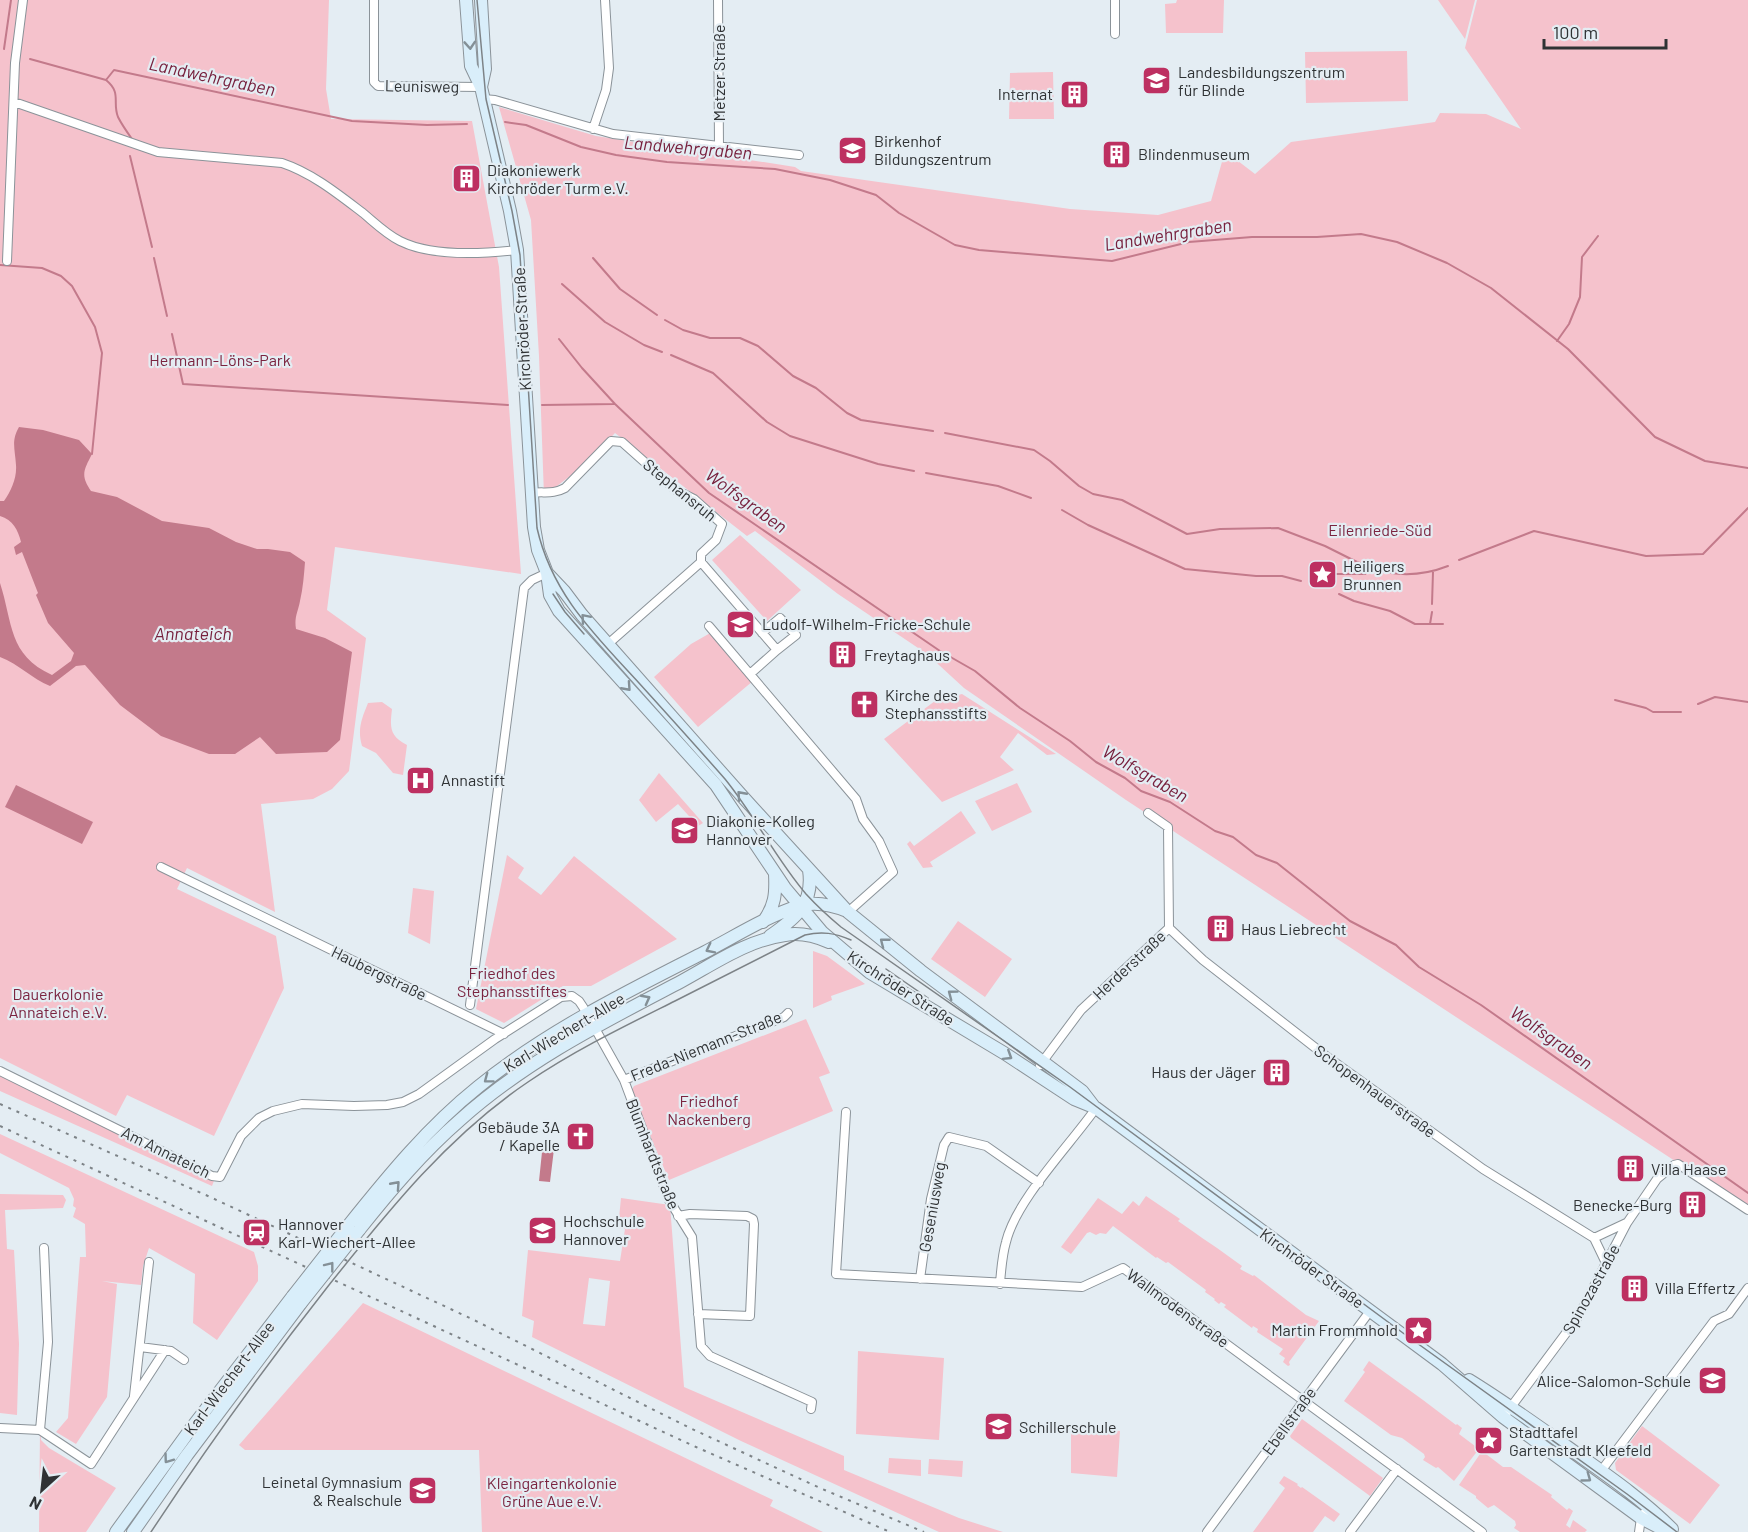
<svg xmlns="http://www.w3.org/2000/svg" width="1748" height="1532" font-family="Barlow,sans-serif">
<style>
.green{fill:#f5c2cc;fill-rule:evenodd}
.water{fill:#c37a8b}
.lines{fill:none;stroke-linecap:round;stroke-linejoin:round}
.stream{stroke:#c37a8b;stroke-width:2}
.minor-casing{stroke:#8b9399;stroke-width:10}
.secondary-casing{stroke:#8b9399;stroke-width:14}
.minor{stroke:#fff;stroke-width:8}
.secondary{stroke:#d9eefa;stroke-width:12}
.tram{stroke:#7d8387;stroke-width:1.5}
.rail{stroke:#7d8387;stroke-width:2;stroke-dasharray:3 6;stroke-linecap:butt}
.secondary-bridge-casing{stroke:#8b9399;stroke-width:14;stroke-linecap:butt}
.secondary-bridge{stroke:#d9eefa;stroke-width:12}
.oneway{stroke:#849097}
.labels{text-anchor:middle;stroke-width:4.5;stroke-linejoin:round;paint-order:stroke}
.poi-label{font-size:16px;fill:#2f3234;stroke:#e4edf3;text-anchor:start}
.street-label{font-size:16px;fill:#2f3234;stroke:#e4edf3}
.park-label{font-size:16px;fill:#7b2440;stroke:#e4edf3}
.water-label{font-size:18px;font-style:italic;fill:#77203d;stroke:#e4edf3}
</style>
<rect width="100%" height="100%" fill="#e4edf3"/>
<path class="green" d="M0,0H329L326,89L331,119L472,121L499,267L521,574L335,547L327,610L366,638L349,771L332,789L313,799L261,804L275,912L187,868L177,889L276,936L284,988L214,1136L127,1095L116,1116L0,1058Z
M1177,0H1224L1223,33H1166L1165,4L1176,3Z
M1438,0H1475L1465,39Z
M1477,0H1748V1209L1126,800L964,688L927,654L838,594L755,531L747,536L615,433L587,463L544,496L539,356L531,220L499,107L596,136L795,167L801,171L1070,209L1158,215L1211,201L1225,151L1255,174L1291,142L1435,122L1440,113L1486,114L1521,129L1465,48Z
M1407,51L1408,101L1306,103L1305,52Z
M1053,72L1054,119H1009L1010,73Z
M740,535L801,590L767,621L712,560Z
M712,632L753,681L698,727L654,677L691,644Z
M962,694L1056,754L1047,755L1018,733L1000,757L1014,770L942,802L884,739L935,701Z
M382,702L392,709C390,727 389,736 407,745L403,775L393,773L376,753L362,746C357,729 362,718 368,703Z
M659,773L703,823L698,826L678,804L656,822L639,800Z
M1017,783L1032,812L992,831L975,801Z
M961,811L976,833L930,862L933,867L923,868L907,844L910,841L914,846Z
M507,855L524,868L518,878L541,895L574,856L677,939L591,986H563L504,1023L476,1009Z
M413,888L434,891L430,944L408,933Z
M958,921L1012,959L985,997L931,959Z
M813,951L827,956L865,984L831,996L832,1000L813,1008Z
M806,1019L830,1073L819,1077L833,1111L669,1180L631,1091L634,1086Z
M0,1075L215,1178L212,1186L0,1091Z
M0,1134L254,1252L258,1266V1281L217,1340L193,1323L195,1274L149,1248L143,1266L141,1285L102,1281L117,1284L107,1397L76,1444L56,1432L68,1418L80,1257H86L85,1224L73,1217L76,1208L73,1206L74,1199L69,1188L0,1153Z
M0,1194L63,1195L66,1200L63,1208L5,1210L7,1249L14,1250L19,1344L17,1415L0,1413Z
M1146,1196L1180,1219L1178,1221C1203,1239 1218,1248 1242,1266L1240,1269L1253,1276L1254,1275L1306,1315L1319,1321L1289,1362L1290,1365L1288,1366L1283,1362L1285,1358L1279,1354L1283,1349L1257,1332L1258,1329L1253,1326L1252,1328L1224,1307L1226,1305L1221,1302L1219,1304L1214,1300L1215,1299L1205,1292L1206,1290L1168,1262L1166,1263L1157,1257L1156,1258L1113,1226L1106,1234L1100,1233L1096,1235L1090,1232L1087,1233L1071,1254L1061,1247L1098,1198L1122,1214L1133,1201L1139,1206Z
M621,1198L670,1205L684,1387L844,1456V1470L959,1518L1003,1532H939L741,1441L532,1337L534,1321L522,1316L528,1250L620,1261L625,1229L618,1228ZM589,1278L610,1281L605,1326L583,1324Z
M363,1303L773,1500L770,1506L823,1532H482L479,1450H245L239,1445Z
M858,1351L944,1358L939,1440L856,1434Z
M1369,1361L1423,1400L1456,1425L1457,1424L1462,1428L1459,1434L1479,1449L1454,1481L1438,1467L1436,1468L1423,1460L1425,1457L1424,1454L1402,1438L1391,1435L1344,1401L1365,1372L1363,1370Z
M1302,1419L1383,1478L1370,1496L1291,1438L1290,1436Z
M1642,1426L1720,1485L1690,1524L1616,1470L1615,1463Z
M1071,1428L1120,1431L1117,1477L1071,1473Z
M40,1430L41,1440L49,1448L116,1488L86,1532H39Z
M1482,1451L1503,1467H1511L1552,1495L1551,1497L1567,1510L1569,1508L1573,1511L1566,1525L1570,1528L1573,1520L1587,1530L1585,1532H1520L1514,1528L1516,1525L1515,1521L1494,1505L1488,1508L1476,1498V1496L1459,1485Z
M889,1458L921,1460V1476L888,1473Z
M929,1459L963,1461L962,1477L928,1474Z
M1284,1476L1298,1484L1297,1485L1301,1488L1302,1487L1340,1514L1334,1522L1325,1516L1313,1532H1253L1285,1488L1279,1483Z"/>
<path class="water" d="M19,427L43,430L79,440L92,454C84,470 80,475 91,491L117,497L162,521L209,528L236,542L257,549H268L290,552L305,562C304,575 303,588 300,601C298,612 294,617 296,629L325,638L352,652L340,740L327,752L276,754L260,737L235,754H209L161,736L120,705L85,665L76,666L50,686C32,679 19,664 0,657V583C13,623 8,655 52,675L71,661L74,653L48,623L36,595L38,593L22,552L16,555L14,547L21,542C18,530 13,520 0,516V501H4C11,491 17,478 16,465C15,449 11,441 19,427Z
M16,785L93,822L82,844L5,807Z
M538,1147L554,1149L550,1182L539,1181L542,1152L537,1151Z"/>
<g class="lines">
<path class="stream" d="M4,49L11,0
M30,59L106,80L114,70L352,121L427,125L467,124
M106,80C122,93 112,102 118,117C122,125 127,132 132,139
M505,122L526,125L581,147L616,155L667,162L775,169L830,180L876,195L899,213L955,245L979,250L1112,261L1189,242L1252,237H1317L1361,234L1397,242L1447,263L1491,288L1568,349L1655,437L1705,461L1748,468
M130,156L152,247
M154,258L167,316
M593,258L620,289L657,315
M0,265L42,268L61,276L72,286L95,327L102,353L92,454
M562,284L605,322L644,345L662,352
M665,320L683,330L710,338H740L758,346L793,376L816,388L847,413L861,420L933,431
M172,334L183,384L508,405
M559,339L582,368L615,404L709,493L940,651L975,671L1020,708L1070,741L1096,762L1125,778L1141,791L1170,802L1215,831L1233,837L1256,855L1277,863L1350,921L1396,945L1419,967L1481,1005L1748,1193
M1557,341L1569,324L1580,297L1582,257L1598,236
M671,355L713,373L767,422L790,436L878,464L914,471
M542,405L614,404
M945,433L1034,450L1050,461L1079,486L1093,494L1122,500L1187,534L1220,529L1278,528L1325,546L1357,562L1383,572
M926,473L998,486L1031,498
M1062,510L1088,525L1185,569L1256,576H1282L1301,581
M1459,560L1534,531L1646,556L1703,554L1748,508
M1391,573C1411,576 1430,573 1448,566
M1331,574H1365L1371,569
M1339,594L1354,601L1390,611L1415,624H1443
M1432,604L1433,572
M1430,624L1432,612
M1615,700L1646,708L1653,712H1681
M1698,704L1715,697L1748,702"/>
<defs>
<path id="minor" d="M374,0V82L378,86L481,87
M718,0L719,146
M1115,0V34
M483,99L495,100L613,134L799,155
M14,102L158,152L282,163C312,173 338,194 363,213C375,223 386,234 400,241C432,257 482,254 517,250
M593,129L606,90L609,68L605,0
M7,261L15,63L23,0
M531,493C544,491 552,495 565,488L611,441L622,442L676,490L694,499L722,524L716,540L701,554V562L608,644
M701,562L777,650L750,674
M709,626L856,799L863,819L879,841L893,872L848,912
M762,633L780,618L796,635L777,650
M161,867L504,1034
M1169,928L1203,960L1322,1053L1483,1169L1594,1238L1606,1263
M470,1005L524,588L532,580L547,573
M1040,1065L1081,1010L1169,928L1168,827L1148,813
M0,1071L212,1176L220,1177L241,1136L259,1118L273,1111L302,1104L354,1106L387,1105L403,1102L419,1094L495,1039L561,997L572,996L579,1001L583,1007L624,1080L669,1200L692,1237L701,1346L710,1356L812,1402L811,1409
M624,1080L784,1017L788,1013
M846,1112L836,1274L1082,1287L1123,1268L1482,1532
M678,1216L690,1214L747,1216L753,1219L754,1224L750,1316L698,1314
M1594,1238L1626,1223
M920,1279L931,1199L944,1145L949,1137L986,1146L1039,1183
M1000,1284C1001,1270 1002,1256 1006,1242C1016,1200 1070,1145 1096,1108
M140,1347L171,1351L184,1360
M134,1396L149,1262
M1505,1415L1578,1317L1627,1223L1657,1179L1674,1165L1678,1164L1748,1210
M0,1428L40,1430
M40,1430L91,1464L165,1350
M40,1430L48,1342L44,1248
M1601,1471L1714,1321L1729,1314L1748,1288
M1207,1532L1370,1311
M1350,1532L1397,1469
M1639,1532L1641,1518L1649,1506"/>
<path id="secondary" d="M466,0L471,66L481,87L510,211L517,250L534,527L538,550L547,573L564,591L582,615L742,796L848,912L921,971L1082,1091L1095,1108
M481,0L485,69L481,87
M547,573L550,595L559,611L716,785L785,888L822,932L869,972L1004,1053L1074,1099L1096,1108L1442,1364L1503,1417L1641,1518L1668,1532
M763,922C775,906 776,894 775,874
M770,936C796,918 814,904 809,870
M348,1226C388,1176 428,1127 478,1087C545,1032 628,991 705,952C734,937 767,916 799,906C815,901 832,905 847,911
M359,1230C390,1191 422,1153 460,1120C527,1060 604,1022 682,981C715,963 748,940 785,935C801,932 815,936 829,942
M1469,1380C1508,1404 1545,1431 1583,1458C1614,1480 1645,1502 1672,1529
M116,1532L190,1430L293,1296
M133,1532L187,1455L301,1303"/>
</defs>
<use href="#minor" class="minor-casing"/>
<use href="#secondary" class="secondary-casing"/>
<use href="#minor" class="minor"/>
<use href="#secondary" class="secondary"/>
<path class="tram" d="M477,0L486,99L512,211L520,255L537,528C552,594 594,634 639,683C668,715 697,747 725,779C755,816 776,859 806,894C817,906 829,917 841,927L1070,1087L1403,1333L1627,1494L1677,1532
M553,594L565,612L584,634
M886,969L928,998
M151,1532C207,1447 266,1365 329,1285C389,1210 448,1136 528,1082C575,1050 625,1026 675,1001C719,979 762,957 805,935C822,931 835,933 851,940"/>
<path class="rail" d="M0,1104L208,1196L472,1319L692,1429L820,1488L924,1532
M0,1126L696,1447L890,1532"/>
<defs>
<path id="secondary-bridge" d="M293,1296L348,1226
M301,1303L359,1230"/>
</defs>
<use href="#secondary-bridge" class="secondary-bridge-casing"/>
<use href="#secondary-bridge" class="secondary-bridge"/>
</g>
<defs><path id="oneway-chevron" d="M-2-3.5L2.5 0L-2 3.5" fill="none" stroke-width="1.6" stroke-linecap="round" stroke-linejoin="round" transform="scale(1.5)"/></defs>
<g class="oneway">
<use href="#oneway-chevron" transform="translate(470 45) rotate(86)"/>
<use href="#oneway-chevron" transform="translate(585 618) rotate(-131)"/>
<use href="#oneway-chevron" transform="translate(627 687) rotate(48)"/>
<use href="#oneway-chevron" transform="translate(741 795) rotate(-132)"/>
<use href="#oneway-chevron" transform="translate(884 942) rotate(-142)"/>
<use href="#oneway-chevron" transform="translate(710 949) rotate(153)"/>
<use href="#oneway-chevron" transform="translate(952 994) rotate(-143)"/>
<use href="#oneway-chevron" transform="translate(646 999) rotate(-28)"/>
<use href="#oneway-chevron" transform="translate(1008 1056) rotate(32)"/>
<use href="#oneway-chevron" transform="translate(488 1079) rotate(143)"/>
<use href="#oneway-chevron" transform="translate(396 1185) rotate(-48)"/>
<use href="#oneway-chevron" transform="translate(330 1266) rotate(-52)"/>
<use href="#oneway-chevron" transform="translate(168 1459) rotate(126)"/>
<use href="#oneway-chevron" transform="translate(1587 1478) rotate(36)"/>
</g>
<defs>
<symbol id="school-square" viewBox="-11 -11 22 22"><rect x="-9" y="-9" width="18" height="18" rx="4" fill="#bd3061" stroke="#e4edf3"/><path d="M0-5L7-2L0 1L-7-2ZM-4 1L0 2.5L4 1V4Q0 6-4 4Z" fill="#fff"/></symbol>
<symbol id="building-square" viewBox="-11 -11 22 22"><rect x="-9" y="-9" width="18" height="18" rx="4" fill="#bd3061" stroke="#e4edf3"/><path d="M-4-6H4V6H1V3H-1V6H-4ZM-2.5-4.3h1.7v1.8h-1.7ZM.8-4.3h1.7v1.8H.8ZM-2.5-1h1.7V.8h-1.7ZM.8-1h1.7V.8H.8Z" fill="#fff"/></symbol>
<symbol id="university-square" viewBox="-11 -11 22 22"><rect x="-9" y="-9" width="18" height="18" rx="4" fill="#bd3061" stroke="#e4edf3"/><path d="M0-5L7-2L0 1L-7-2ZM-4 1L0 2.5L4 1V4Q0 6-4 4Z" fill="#fff"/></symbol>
<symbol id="sight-square" viewBox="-11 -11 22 22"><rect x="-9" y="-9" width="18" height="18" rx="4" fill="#bd3061" stroke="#e4edf3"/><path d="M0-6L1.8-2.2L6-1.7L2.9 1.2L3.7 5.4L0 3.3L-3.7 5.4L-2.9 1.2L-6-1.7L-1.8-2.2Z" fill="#fff"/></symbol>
<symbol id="church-square" viewBox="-11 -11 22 22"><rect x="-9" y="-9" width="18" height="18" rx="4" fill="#bd3061" stroke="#e4edf3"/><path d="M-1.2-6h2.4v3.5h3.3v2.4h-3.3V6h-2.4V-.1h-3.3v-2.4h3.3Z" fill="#fff"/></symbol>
<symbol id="hospital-square" viewBox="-11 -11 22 22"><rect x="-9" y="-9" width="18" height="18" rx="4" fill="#bd3061" stroke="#e4edf3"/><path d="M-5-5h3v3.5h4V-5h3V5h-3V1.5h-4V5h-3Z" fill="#fff"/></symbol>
<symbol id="station-square" viewBox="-11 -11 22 22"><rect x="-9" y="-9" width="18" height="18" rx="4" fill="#bd3061" stroke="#e4edf3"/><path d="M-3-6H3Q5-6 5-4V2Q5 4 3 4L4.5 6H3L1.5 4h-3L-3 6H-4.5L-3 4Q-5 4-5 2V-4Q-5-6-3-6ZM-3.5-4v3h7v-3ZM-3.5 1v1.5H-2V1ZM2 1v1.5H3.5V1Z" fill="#fff"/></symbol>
</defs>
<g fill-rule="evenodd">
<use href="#school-square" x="1140" y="64" width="33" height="33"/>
<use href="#building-square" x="1058" y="78" width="33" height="33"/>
<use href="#university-square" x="836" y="134" width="33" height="33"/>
<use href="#building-square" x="1100" y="138" width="33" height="33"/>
<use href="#building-square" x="450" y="162" width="33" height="33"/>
<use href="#sight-square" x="1306" y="558" width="33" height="33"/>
<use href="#school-square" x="724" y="608" width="33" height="33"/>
<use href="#building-square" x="826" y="638" width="33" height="33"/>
<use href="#church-square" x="848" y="688" width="33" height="33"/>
<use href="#hospital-square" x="404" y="764" width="33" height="33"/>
<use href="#university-square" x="668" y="814" width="33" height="33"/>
<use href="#building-square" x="1204" y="912" width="33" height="33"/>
<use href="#building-square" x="1260" y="1056" width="33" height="33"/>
<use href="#church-square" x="564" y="1120" width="33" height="33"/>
<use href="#building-square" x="1614" y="1152" width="33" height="33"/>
<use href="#building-square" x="1676" y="1188" width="33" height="33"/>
<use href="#university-square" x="526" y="1214" width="33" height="33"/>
<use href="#station-square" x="240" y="1216" width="33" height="33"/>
<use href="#building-square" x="1618" y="1272" width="33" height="33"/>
<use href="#sight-square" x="1402" y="1314" width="33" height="33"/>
<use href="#university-square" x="1696" y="1364" width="33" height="33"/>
<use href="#school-square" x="982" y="1410" width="33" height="33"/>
<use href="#sight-square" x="1472" y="1424" width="33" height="33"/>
<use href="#school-square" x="406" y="1474" width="33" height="33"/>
</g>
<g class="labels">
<g class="poi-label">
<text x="1178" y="78">Landesbildungszentrum<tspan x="1178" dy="18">für Blinde</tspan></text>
<text x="1053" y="100" text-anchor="end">Internat</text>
<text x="874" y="147">Birkenhof<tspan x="874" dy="18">Bildungszentrum</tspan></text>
<text x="1138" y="160">Blindenmuseum</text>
<text x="487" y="176">Diakoniewerk<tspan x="487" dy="18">Kirchröder Turm e.V.</tspan></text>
<text x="1343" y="572">Heiligers<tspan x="1343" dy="18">Brunnen</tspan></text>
<text x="762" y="630">Ludolf-Wilhelm-Fricke-Schule</text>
<text x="864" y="661">Freytaghaus</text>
<text x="885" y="701">Kirche des<tspan x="885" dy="18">Stephansstifts</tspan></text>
<text x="441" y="786">Annastift</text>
<text x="706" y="827">Diakonie-Kolleg<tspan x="706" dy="18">Hannover</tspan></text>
<text x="1241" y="935">Haus Liebrecht</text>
<text x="1256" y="1078" text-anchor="end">Haus der Jäger</text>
<text x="560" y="1133" text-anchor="end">Gebäude 3A<tspan x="560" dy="18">/ Kapelle</tspan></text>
<text x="1651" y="1175">Villa Haase</text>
<text x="1672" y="1211" text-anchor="end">Benecke-Burg</text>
<text x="563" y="1227">Hochschule<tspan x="563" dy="18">Hannover</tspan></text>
<text x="278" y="1230">Hannover<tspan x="278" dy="18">Karl-Wiechert-Allee</tspan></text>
<text x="1655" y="1294">Villa Effertz</text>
<text x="1398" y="1336" text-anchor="end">Martin Frommhold</text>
<text x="1691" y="1387" text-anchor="end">Alice-Salomon-Schule</text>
<text x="1019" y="1433">Schillerschule</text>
<text x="1509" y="1438">Stadttafel<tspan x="1509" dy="18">Gartenstadt Kleefeld</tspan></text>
<text x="402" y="1488" text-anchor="end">Leinetal Gymnasium<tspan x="402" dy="18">&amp; Realschule</tspan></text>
</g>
<g class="street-label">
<text transform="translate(719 73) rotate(-90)" y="6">Metzer Straße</text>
<text transform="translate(422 86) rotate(1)" y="6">Leunisweg</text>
<text transform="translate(522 329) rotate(-93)" y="6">Kirchröder Straße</text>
<text transform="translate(680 490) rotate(39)" y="6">Stephansruh</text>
<text transform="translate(1129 965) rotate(-43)" y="6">Herderstraße</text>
<text transform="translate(379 973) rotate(26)" y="6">Haubergstraße</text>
<text transform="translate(901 988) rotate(33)" y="6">Kirchröder Straße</text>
<text transform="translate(564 1032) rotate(-31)" y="6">Karl-Wiechert-Allee</text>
<text transform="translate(706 1046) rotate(-22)" y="6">Freda-Niemann-Straße</text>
<text transform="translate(1375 1091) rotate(36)" y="6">Schopenhauerstraße</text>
<text transform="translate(166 1152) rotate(26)" y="6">Am Annateich</text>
<text transform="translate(653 1154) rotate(68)" y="6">Blumhardtstraße</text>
<text transform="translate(932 1207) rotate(-80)" y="6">Geseniusweg</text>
<text transform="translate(1312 1268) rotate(36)" y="6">Kirchröder Straße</text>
<text transform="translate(1591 1289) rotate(-61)" y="6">Spinozastraße</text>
<text transform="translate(1178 1308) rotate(36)" y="6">Wallmodenstraße</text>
<text transform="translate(229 1378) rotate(-53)" y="6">Karl-Wiechert-Allee</text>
<text transform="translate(1289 1421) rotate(-54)" y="6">Ebellstraße</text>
</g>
<g class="park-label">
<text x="220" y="366">Hermann-Löns-Park</text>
<text x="1380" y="536">Eilenriede-Süd</text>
<text x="512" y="979">Friedhof des<tspan x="512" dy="18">Stephansstiftes</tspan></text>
<text x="58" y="1000">Dauerkolonie<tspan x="58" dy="18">Annateich e.V.</tspan></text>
<text x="709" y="1107">Friedhof<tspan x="709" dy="18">Nackenberg</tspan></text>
<text x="552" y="1489">Kleingartenkolonie<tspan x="552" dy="18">Grüne Aue e.V.</tspan></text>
</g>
<g class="water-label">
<text transform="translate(212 77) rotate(12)" y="6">Landwehrgraben</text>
<text transform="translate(688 148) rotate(5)" y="6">Landwehrgraben</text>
<text transform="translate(1168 235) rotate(-9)" y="6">Landwehrgraben</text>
<text transform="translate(746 501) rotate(36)" y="6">Wolfsgraben</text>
<text x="193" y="640">Annateich</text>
<text transform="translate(1145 774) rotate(30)" y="6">Wolfsgraben</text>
<text transform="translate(1551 1038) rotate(35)" y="6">Wolfsgraben</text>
</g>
</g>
<g transform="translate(42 1490) rotate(207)" stroke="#e4edf3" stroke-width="4.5" paint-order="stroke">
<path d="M0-4.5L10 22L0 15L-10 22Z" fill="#2f3234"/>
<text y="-9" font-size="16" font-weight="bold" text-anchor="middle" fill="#2f3234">N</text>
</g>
<path d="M1544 39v9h122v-9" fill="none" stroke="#2f3234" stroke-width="3"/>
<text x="1553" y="39" font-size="18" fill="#2f3234" stroke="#e4edf3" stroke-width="4.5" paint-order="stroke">100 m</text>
</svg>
